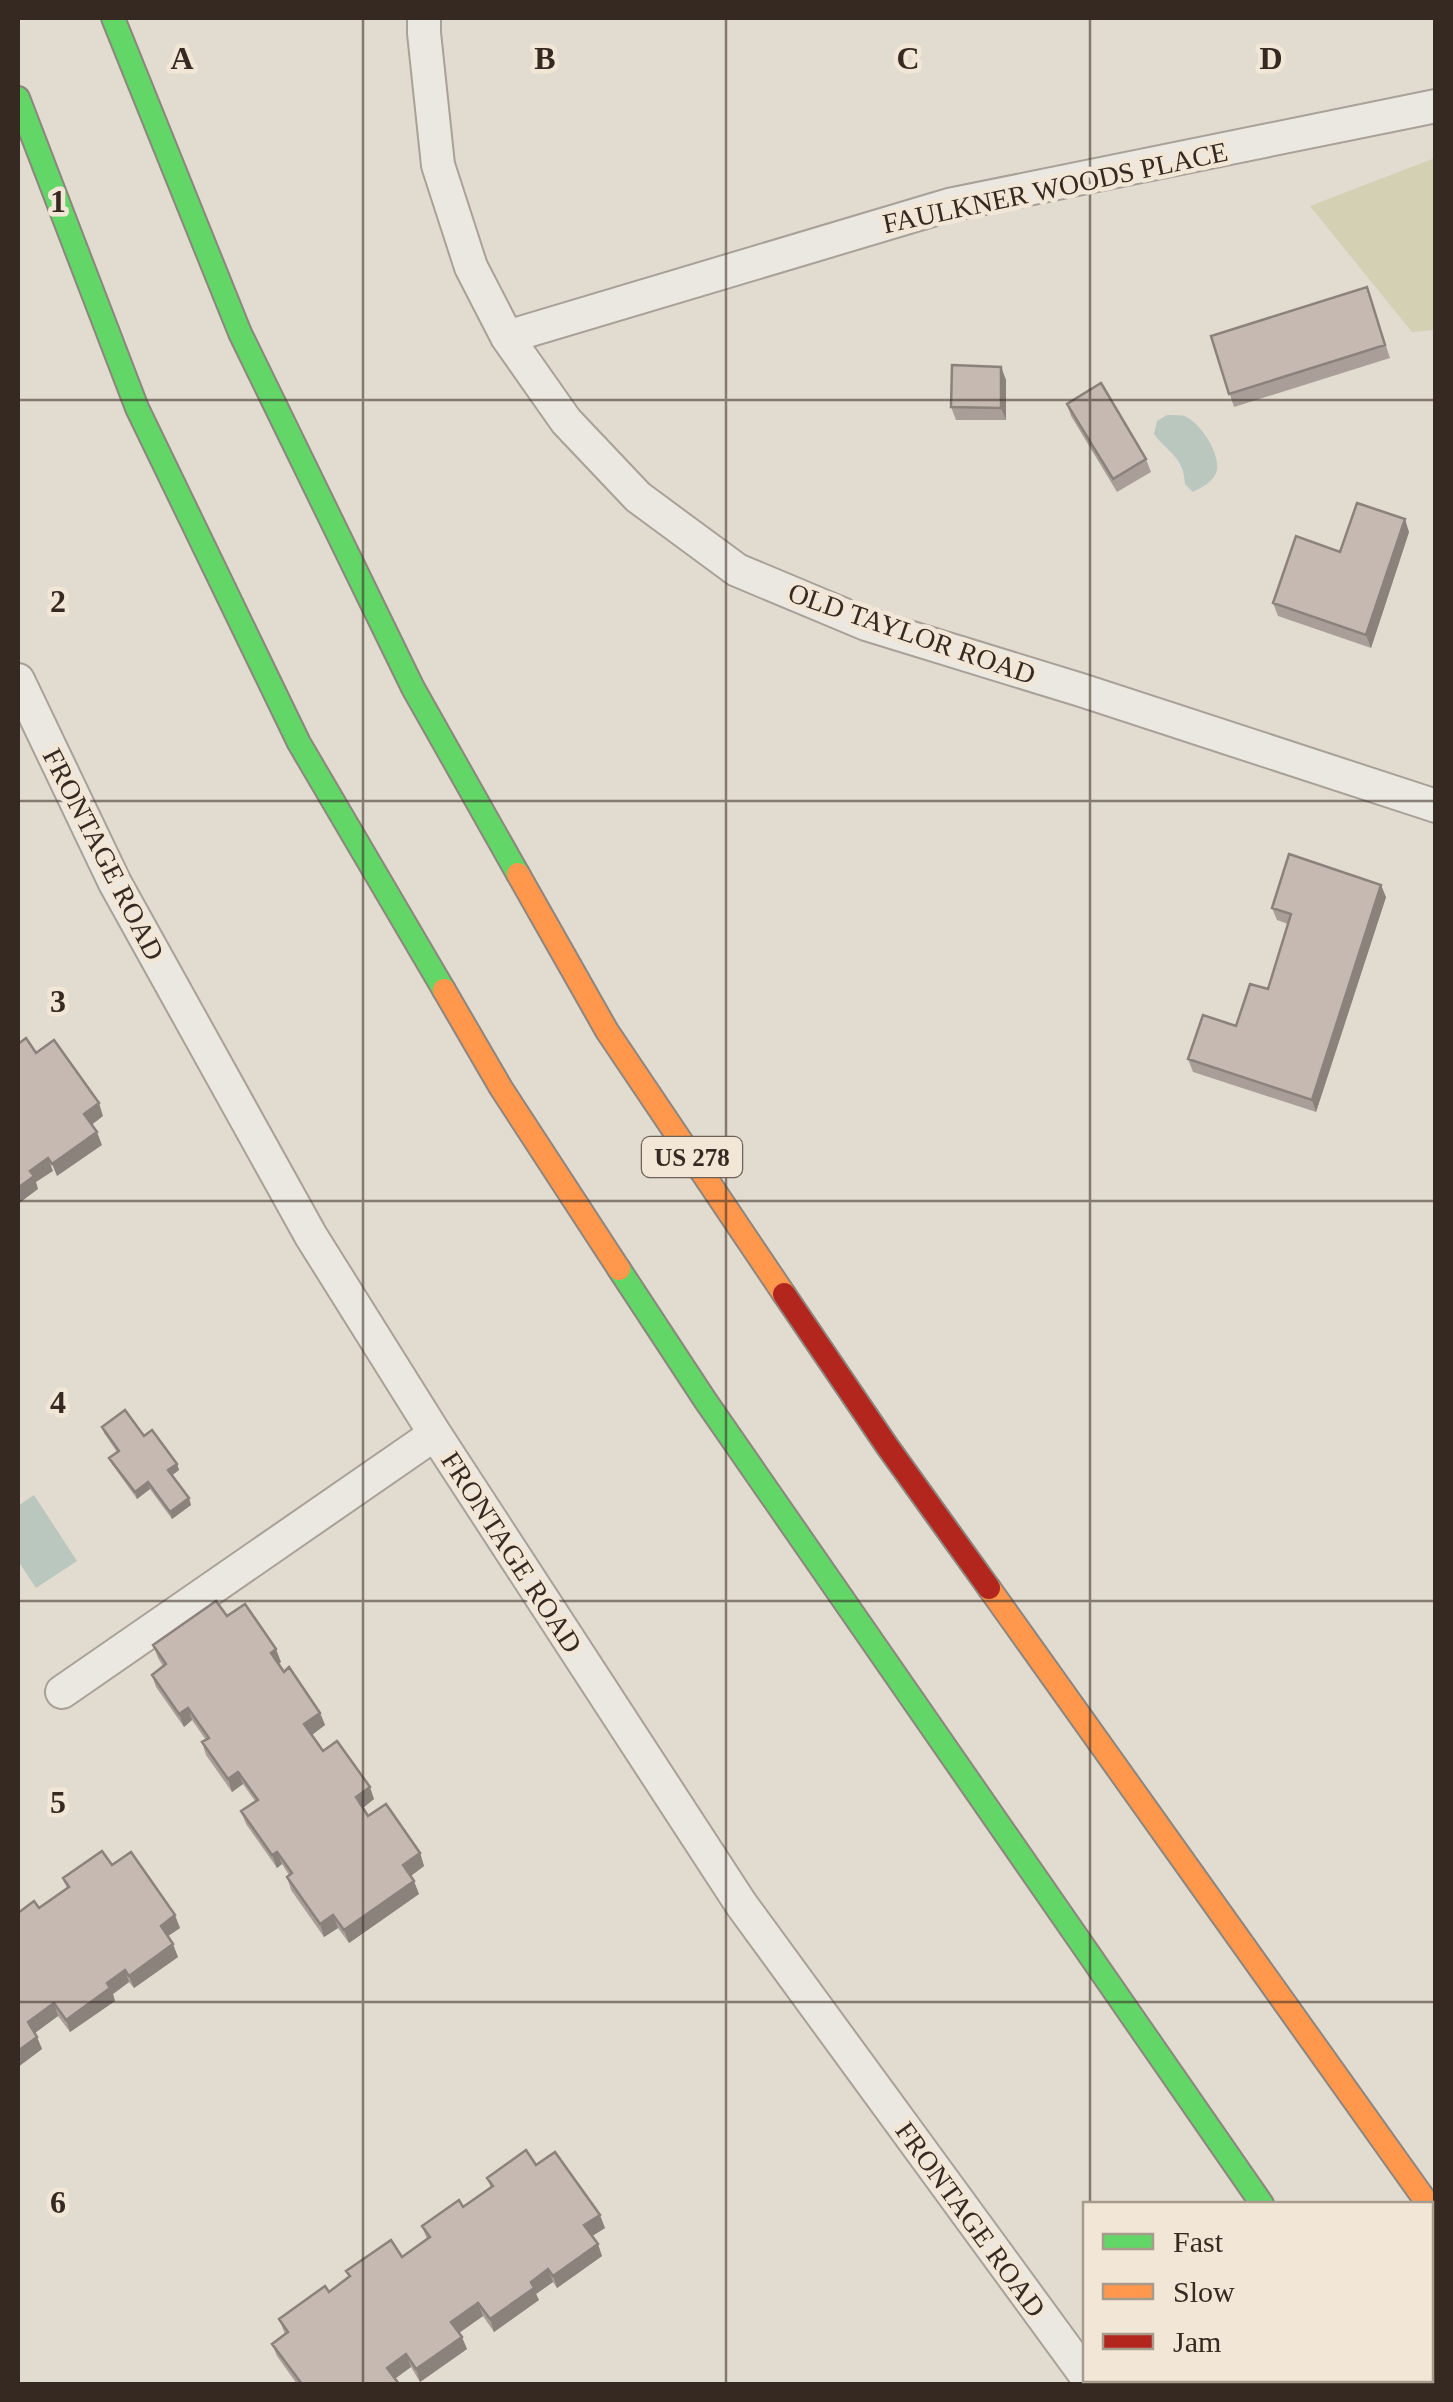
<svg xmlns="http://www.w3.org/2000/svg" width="1453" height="2402" font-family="Georgia,serif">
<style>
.green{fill:#d3d0b4}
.water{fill:#bac7be}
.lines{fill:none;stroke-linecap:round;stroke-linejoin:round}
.street-casing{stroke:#a8a198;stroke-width:36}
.fast-casing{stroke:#8d867f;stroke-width:26}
.slow-casing{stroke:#8d867f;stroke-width:26}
.jam-casing{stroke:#8d867f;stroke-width:26}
.street{stroke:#ebe7e1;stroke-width:32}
.fast{stroke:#63d668;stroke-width:22}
.slow{stroke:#ff974d;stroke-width:22}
.jam{stroke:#b3261e;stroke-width:22}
.wall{fill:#aa9f98}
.shaded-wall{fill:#8b827c}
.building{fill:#c6b9b1;stroke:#8b827c;stroke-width:2.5}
.grid{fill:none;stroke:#362921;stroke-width:2.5;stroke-opacity:0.55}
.labels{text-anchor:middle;stroke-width:9;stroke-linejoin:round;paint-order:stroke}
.shield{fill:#f2e7d7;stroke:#6e6258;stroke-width:2.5}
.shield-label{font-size:25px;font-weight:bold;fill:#362921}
.street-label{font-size:28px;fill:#362921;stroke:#f2e7d7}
.grid-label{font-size:32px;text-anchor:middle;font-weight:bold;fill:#362921;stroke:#f2e7d7;stroke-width:9;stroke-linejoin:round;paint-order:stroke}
</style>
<rect width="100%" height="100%" fill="#e2dbd0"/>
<path class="green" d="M1435,158V330L1412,332L1310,206Z"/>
<path class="water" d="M1167,415C1168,415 1183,415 1184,416C1200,422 1220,453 1217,470C1214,482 1202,487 1193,492L1185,484C1184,457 1168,453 1154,434L1157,421Z
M34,1495L77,1561L36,1588L18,1561V1506Z"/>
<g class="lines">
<defs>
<path id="street" d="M424,18V33L438,165L471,267L507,337L566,421L638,497L737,570L866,624L1081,690L1436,806
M507,337L949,205L1436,106
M18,680L115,883L311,1236L435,1434L741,1904L1086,2376
M62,1692L435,1434"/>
<path id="fast" d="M113,18L240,333L413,688L518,874
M18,98L137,408L299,743L444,990
M619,1269L705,1400L1262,2204"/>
<path id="slow" d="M518,874L607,1031L784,1294
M444,990L501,1088L619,1269
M989,1588L1428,2204"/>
<path id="jam" d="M784,1294L887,1446L989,1588
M1383,2380L1387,2384"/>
</defs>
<use href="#street" class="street-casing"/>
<use href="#fast" class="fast-casing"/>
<use href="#slow" class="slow-casing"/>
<use href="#jam" class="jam-casing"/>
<use href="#street" class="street"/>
<use href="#fast" class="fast"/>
<use href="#slow" class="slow"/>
<use href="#jam" class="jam"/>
</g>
<path class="wall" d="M1371,300L1390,358L1234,407L1211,336Z
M1001,367L1006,380V420H956L951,407Z
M1067,404L1146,459L1151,472L1117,492L1071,416Z
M1409,532L1371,648L1278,616L1273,603L1340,552Z
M1386,897L1316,1112L1193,1072L1188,1059L1236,1026L1268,989L1288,924L1277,920L1272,908Z
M102,1427L144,1436L177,1464L179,1470L172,1475L191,1505L172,1519L150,1489L137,1499L112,1464L109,1458L117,1452L104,1433Z
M227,1616L281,1662L278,1664L284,1672L320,1713L325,1725L312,1735L323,1751L374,1799L363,1808L368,1816L420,1853L424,1866L411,1876L419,1894L349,1943L338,1928L324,1937L291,1890L287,1877L289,1875L282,1864L277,1868L246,1824L241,1811L255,1801L243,1784L232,1792L206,1755L202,1742L206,1740L192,1720L184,1727L156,1687L152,1675L163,1666L158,1658L153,1645Z
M112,1865L180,1928L168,1936L178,1957L134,1988L129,1982L113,1994L115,2001L70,2032L58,2016L35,2033L42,2049L18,2067L39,1908L67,1888L63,1878Z
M536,2165L605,2228L592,2236L602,2256L557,2288L553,2282L536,2294L539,2300L494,2332L483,2316L459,2333L467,2349L420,2382L411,2367L395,2378L399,2384H297L277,2356L272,2344L285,2334L279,2319L329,2292L349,2277L346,2271L402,2257L427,2239L422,2226L463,2207L491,2188L487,2178Z"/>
<path class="shaded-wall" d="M1001,367L1006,380V420L1001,408Z
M1405,519L1409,532L1371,648L1366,635Z
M1381,885L1386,897L1316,1112L1312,1100Z
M99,1103L103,1116L89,1127L84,1114Z
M97,1132L102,1145L57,1176L52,1164Z
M48,1158L53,1171L36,1182L38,1189L18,1204V1188L30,1171Z
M177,1464L179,1470L171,1476L168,1470Z
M148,1482L150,1489L137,1499L135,1492Z
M189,1498L191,1505L172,1519L170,1512Z
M276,1649L281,1662L275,1666L271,1653Z
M188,1708L192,1720L184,1727L179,1714Z
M320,1713L325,1725L309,1737L304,1724Z
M238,1772L243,1784L232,1792L228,1779Z
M370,1787L374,1799L360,1810L356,1797Z
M277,1852L282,1864L277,1868L272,1855Z
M420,1853L424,1866L408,1878L403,1865Z
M414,1881L419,1894L349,1943L344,1930Z
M175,1915L180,1928L165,1938L161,1926Z
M333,1915L338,1928L324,1937L320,1924Z
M173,1944L178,1957L134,1988L129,1976Z
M125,1970L129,1982L113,1994L115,2001L70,2032L66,2020L107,1983Z
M54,2003L58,2016L32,2035L28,2022Z
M37,2037L42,2049L18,2067V2051Z
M600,2215L605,2228L589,2238L584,2225Z
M598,2244L602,2256L557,2288L553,2276Z
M548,2269L553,2282L536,2294L539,2300L494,2332L490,2319L531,2282Z
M478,2303L483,2316L456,2335L451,2322Z
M462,2337L467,2349L420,2382L416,2369Z
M406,2354L411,2367L392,2381L387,2368Z"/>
<path class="building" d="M1367,287L1385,345L1229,394L1211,336Z
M952,365L1001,367V408L951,407Z
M1101,383L1146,459L1113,479L1067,404Z
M1357,503L1405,519L1366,635L1273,603L1296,536L1340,552Z
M1289,854L1381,885L1312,1100L1188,1059L1203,1015L1236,1026L1250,984L1268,989L1291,914L1272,908Z
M26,1038L36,1053L54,1040L99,1103L84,1114L97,1132L52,1164L48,1158L30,1171L34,1176L18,1188V1044Z
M125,1410L144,1436L152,1430L177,1464L168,1470L189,1498L170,1512L148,1482L135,1492L109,1458L119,1451L102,1427Z
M216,1601L227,1616L245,1604L276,1649L271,1653L284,1672L289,1667L320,1713L304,1724L323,1751L337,1741L370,1787L356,1797L368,1816L386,1804L420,1853L403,1865L414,1881L344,1930L333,1915L320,1924L287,1877L292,1873L277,1852L272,1855L241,1811L258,1800L238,1772L228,1779L202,1742L209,1738L188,1708L179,1714L152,1675L166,1664L153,1645Z
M102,1851L112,1865L131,1852L175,1915L161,1926L173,1944L129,1976L125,1970L107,1983L110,1988L66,2020L54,2003L28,2022L37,2037L18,2051V1913L34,1901L39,1908L69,1887L63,1878Z
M526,2150L536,2165L555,2152L600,2215L584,2225L598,2244L553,2276L548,2269L531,2282L534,2288L490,2319L478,2303L451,2322L462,2337L416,2369L406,2354L387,2368L399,2384H302L272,2344L288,2332L279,2319L325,2286L329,2292L350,2276L346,2271L391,2240L402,2257L430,2237L422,2226L459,2200L463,2207L493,2186L487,2178Z"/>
<path class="grid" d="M363,18V2384M726,18V2384M1090,18V2204M18,400H1436M18,801H1436M18,1201H1436M18,1601H1436M18,2002H1436M1090,2380V2384"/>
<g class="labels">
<rect class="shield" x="642" y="1137" width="100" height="40" rx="8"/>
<g class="shield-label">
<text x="692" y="1166">US 278</text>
</g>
<g class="street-label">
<text transform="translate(1055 187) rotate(-12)" y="10">FAULKNER WOODS PLACE</text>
<text transform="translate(912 633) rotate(19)" y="10">OLD TAYLOR ROAD</text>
<text transform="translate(104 854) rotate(63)" y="10">FRONTAGE ROAD</text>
<text transform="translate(512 1552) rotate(57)" y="10">FRONTAGE ROAD</text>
<text transform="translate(971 2219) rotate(54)" y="10">FRONTAGE ROAD</text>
</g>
</g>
<g class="grid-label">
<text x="182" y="69">A</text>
<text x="545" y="69">B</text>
<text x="908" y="69">C</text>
<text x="1271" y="69">D</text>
<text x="58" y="212">1</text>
<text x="58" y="612">2</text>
<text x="58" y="1012">3</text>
<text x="58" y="1413">4</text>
<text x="58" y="1813">5</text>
<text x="58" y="2213">6</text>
</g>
<rect width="1453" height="2402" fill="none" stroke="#362921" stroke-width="40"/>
<rect x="1083" y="2202" width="350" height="180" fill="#f2e7d7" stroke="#a79b8e" stroke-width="2.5"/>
<rect x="1103" y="2234" width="50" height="15" fill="#63d668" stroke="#a79b8e" stroke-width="2.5"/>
<text x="1173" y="2252" font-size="30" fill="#362921">Fast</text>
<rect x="1103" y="2284" width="50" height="15" fill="#ff974d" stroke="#a79b8e" stroke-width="2.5"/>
<text x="1173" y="2302" font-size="30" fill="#362921">Slow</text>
<rect x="1103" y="2334" width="50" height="15" fill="#b3261e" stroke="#a79b8e" stroke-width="2.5"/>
<text x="1173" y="2352" font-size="30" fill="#362921">Jam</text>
</svg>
